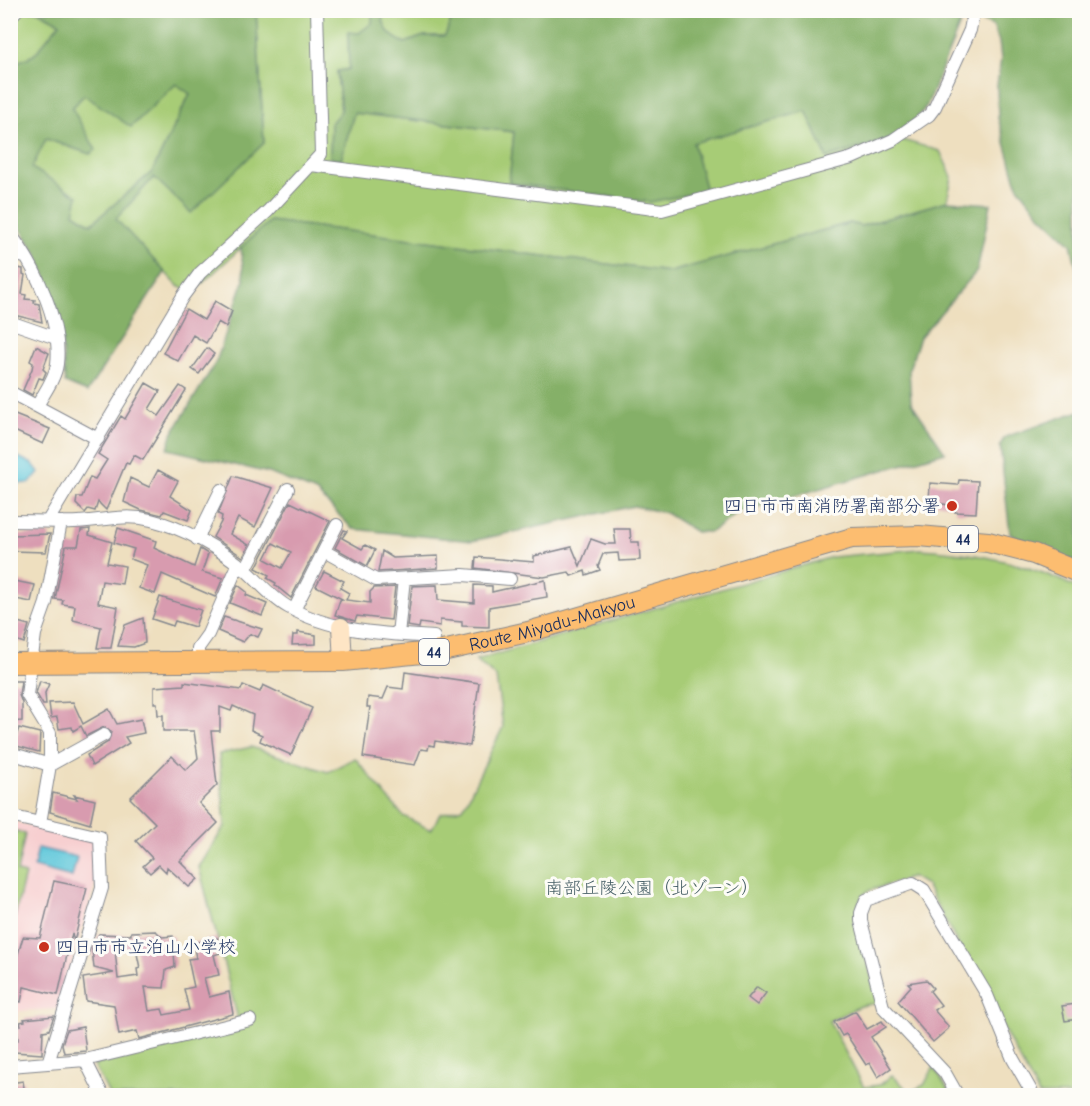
<svg xmlns="http://www.w3.org/2000/svg" width="1090" height="1106" font-family="'Comic Neue','Klee One',sans-serif">
<style>
.built{fill:#f7cfd0}
.green{fill:#a7cc76;stroke:#617e6a;stroke-width:1.5}
.forest{fill:#85b067;stroke:#507062;stroke-width:1.5;fill-rule:evenodd}
.water{fill:#5ec7da;stroke:#3c7b9c;stroke-width:1.5}
.building{fill:#d89baf;fill-rule:evenodd}
.lines{fill:none;stroke-linecap:round;stroke-linejoin:round}
.street-casing{stroke:#84878e;stroke-width:14}
.secondary-casing{stroke:#84878e;stroke-width:20}
.primary-casing{stroke:#84878e;stroke-width:22}
.street{stroke:#fff;stroke-width:12}
.secondary{stroke:#fee5c5;stroke-width:18}
.primary{stroke:#fcbd6f;stroke-width:20}
.poi-dot{fill:#c8321e;stroke:#fdfcf7;stroke-width:2}
.labels{text-anchor:middle;stroke-width:6;stroke-linejoin:round;paint-order:stroke}
.shield{fill:#fdfcf7;stroke:#5f6c8c;stroke-width:1.5}
.shield-label{font-size:16px;font-weight:bold;fill:#1b2f5e}
.poi-label{font-size:18px;fill:#1b2f5e;stroke:#fdfcf7;text-anchor:end}
.street-label{font-size:18px;fill:#1b2f5e;stroke:#fdfcf7}
.park-label{font-size:18px;fill:#455e65;stroke:#fdfcf7}
</style>
<rect width="100%" height="100%" fill="#fdfcf7"/>
<filter id="ink" filterUnits="userSpaceOnUse"><feTurbulence type="fractalNoise" baseFrequency=".0167" numOctaves="2"/><feDisplacementMap in="SourceGraphic" scale="12" xChannelSelector="R" yChannelSelector="G"/><feConvolveMatrix kernelMatrix="1 2 1 2 8 2 1 2 1" color-interpolation-filters="sRGB"/></filter>
<filter id="wash" filterUnits="userSpaceOnUse"><feTurbulence type="fractalNoise" baseFrequency=".008" numOctaves="4" result="noise"/><feDisplacementMap in="SourceGraphic" scale="24" xChannelSelector="R" yChannelSelector="G"/><feGaussianBlur stdDeviation="1.35" result="paint"/><feColorMatrix in="noise" values="0 0 0 0 0 0 0 0 0 0 0 0 0 0 0 0 0 1.4 0 .05"/><feComposite in="paint" operator="in"/></filter>
<g filter="url(#wash)">
<rect width="100%" height="100%" fill="#eedfbf"/>
<path class="built" d="M11,821L95,841V885L58,1009L19,1011L18,1017L11,1016Z"/>
<path class="green" d="M10,11H38L60,23L34,55L13,64Z
M256,11H372L373,23L359,33H348L349,69L337,71L341,112L331,123L330,158L341,160L354,113L514,132L509,183L693,143L806,111L940,151L952,177L947,201L861,226L850,223L670,272L270,221L195,290L179,287L115,219L154,177L191,212L264,143Z
M382,11H455L445,36H424L405,43C389,36 383,29 382,11Z
M176,84L190,93L152,172L91,224L74,213L31,168L46,139L90,154L72,108L84,95Z
M919,549C974,552 1030,563 1079,589V1095H1039L926,885L913,877L868,891L861,897L856,916L878,1003L860,1006L829,1021L864,1087L880,1085L892,1075L910,1092L924,1085L934,1067L951,1095L110,1096L94,1065L236,1031L237,1015L199,867L225,826L219,754L251,747L328,772L355,758L403,816L431,830L440,814L463,808L503,727L496,677L476,660L832,557Z
M11,830L25,834L17,872L25,874L11,932Z"/>
<path class="forest" d="M455,10L1079,11V309L1077,269L1071,244L1038,213L1017,185L998,118L997,85L1001,59L999,42L993,26L964,14L927,105L917,118L896,137L827,158L806,111L693,143L706,191L650,202L509,183L514,132L354,113L341,160L330,158L331,123L341,111L337,71L349,69L348,32L359,33L372,23V11H382C383,29 389,36 405,43L424,36H445Z
M38,11H256L264,143L191,213L154,177L116,219L165,272L87,392L65,383L60,315L38,256L11,213L10,57L13,64L34,55L60,23ZM176,84L190,94L152,172L91,224L74,213L78,196L32,168L46,139L90,154L96,150L72,108L84,95L131,127Z
M947,201L991,204L977,271L920,337L909,369L911,402L945,452L740,512L711,532H696L666,513L634,506L472,541L353,529L316,492L269,473L168,449L172,434L216,362L244,280L241,247L270,221L670,272L850,223L861,226Z
M1079,411V564L1010,534L1000,445L1005,437Z"/>
<path class="water" d="M10,453L33,464L39,472L30,483L11,484Z
M38,848L77,857L72,877L34,867Z"/>
<g id="blocks">
<path class="building" d="M12,267L23,269V274L25,275L22,294L26,295L25,299L35,300L34,303L39,304L42,322L10,314Z
M215,301L232,311L226,327L218,322L206,343L193,335L178,361L163,353L186,309L204,320Z
M36,346L49,353L43,369L46,372L43,379L39,378L32,395L23,390L32,369L33,363L30,361Z
M207,348L214,354L199,374L192,369Z
M146,383L160,391L149,409L159,416L180,386L186,390L143,460L134,455L129,464L126,463L106,510L98,502L95,511L88,509L85,513L76,504L77,497H82L90,477L95,479L107,460L98,454L121,416L125,419Z
M10,413L50,429L43,444L10,429Z
M158,470L178,481L170,496L192,510L188,520L164,511L162,515L141,510L124,502L130,478L149,487Z
M233,476L273,488L255,527L238,518L230,534L249,545L243,557L213,537L221,522L222,516L218,514Z
M959,480L978,481L976,513L955,512L956,506L929,502L930,483L958,485Z
M290,502L330,521L291,598L275,585L276,583L267,578L269,575L256,568ZM273,543L291,552L282,568L265,559Z
M118,528L156,541L154,548L194,567L200,549L208,554L202,572L223,578L215,597L162,574L155,594L139,588L147,565L131,559L134,549L114,543Z
M90,529L89,535L112,542L107,563L125,566L122,584L102,581L98,603L118,607L111,648H97L101,627L73,620L75,606L62,604L63,600L55,599L66,546H78L81,530Z
M614,529H630L631,542H639L640,560L619,561L618,553L603,554L598,566L600,570L586,575L585,571L571,576L569,572L544,577L475,568L476,557L534,562V556L572,547L580,566L591,539L605,544H616Z
M344,530L347,531L342,538L362,549L365,545L375,550L367,566L335,548Z
M50,534L46,552L11,551L10,535Z
M382,551L393,558L438,556V568L378,572Z
M324,571L344,581L340,588L349,593L346,600L370,603V592L374,588L395,587L391,620L357,616L355,621L335,615L340,600H344L316,586Z
M545,580L547,597L489,607V627L462,626V622L440,620V626L420,623L419,628L407,626L412,586L437,585L438,600L474,603V585L492,586V592Z
M14,581L35,585L31,602L10,598V583Z
M238,585L247,592L246,595L267,604L262,616L230,603Z
M160,597L201,610L195,627L175,621L173,626L152,619Z
M224,617L262,629L258,637L250,634L243,642L218,631Z
M143,618L145,643L134,647L118,646L125,625Z
M10,620L29,625L24,643L10,638Z
M298,632L316,635V644L292,645L293,635H298Z
M405,672L479,683L470,746L435,741L434,746L429,745L428,750L421,749L415,765L363,757L370,707H367L368,697L383,699L388,687L403,689Z
M10,681H21L19,695L22,703V721L10,722Z
M40,681L49,684L45,693L46,705H43L36,693Z
M184,682L241,690L243,685L260,692L263,685L312,708L291,755L260,741L262,735L251,730L253,715L233,706L231,711L220,707V731H211L217,785L199,803L218,823L180,861L198,879L189,887L167,867L166,872L159,865L150,873L143,866L152,858L136,841L155,823L130,798L172,756L186,770L198,758L194,731H163V715H158L157,703H154V687L184,685Z
M73,702L83,724L109,709L117,724L141,719L144,733L125,737L129,743L92,766L87,755L108,742L111,732L104,727L86,736L81,726L73,731L72,727L59,729L57,717L51,718L49,703Z
M19,728L40,733L39,752L13,745Z
M53,793L77,799L74,795L95,800L90,824L50,812Z
M54,881L87,888L74,942L72,933L58,995L24,987L21,1002L10,999V959L15,953L18,954L23,937L40,938Z
M156,931L162,937L173,936L175,967L166,970L164,988L145,987L149,1011L162,1009L164,1015L189,1010L184,989L194,987L188,959L196,958L193,943L217,938L220,953L214,955L219,975L204,978L209,997L229,992L233,1014L139,1039L137,1031L119,1035L114,1005L86,1001L83,978L114,973L94,968L92,949L99,934L131,935V932ZM136,949L140,968L137,969L138,976L118,979L115,950Z
M926,980L933,988L930,991L941,1005L934,1010L948,1026V1029L933,1042L898,1001L911,986L908,983Z
M757,987L766,993L757,1005L748,998Z
M1076,1004L1078,1019L1065,1021L1062,1006Z
M855,1011L867,1029L882,1021L886,1027L871,1037L891,1068L878,1077L870,1063L866,1065L846,1034L842,1036L834,1022Z
M54,1016L49,1030L43,1031L42,1054L14,1052V1040H18L17,1025H21L20,1022L25,1021L24,1019Z
M83,1027L86,1051L64,1053L62,1044L67,1030Z
M23,1081L25,1095H10V1083Z"/>
</g>
</g>
<g filter="url(#ink)">
<use href="#blocks" fill-opacity="0" stroke="#84878e" stroke-width="1.5"/>
<g class="lines">
<defs>
<path id="street" d="M10,17L17,10
M311,165L662,210L852,158L893,140L929,115L935,107L970,30L974,10
M10,234C35,265 62,323 57,364C55,379 44,393 37,406
M10,254L26,257
M10,322L56,338
M10,392L98,439
M49,519L183,296L200,273L268,211L321,154L317,10
M10,521C28,521 43,521 60,522C91,525 118,512 151,520C184,528 221,549 247,571C260,583 272,598 288,607C332,632 385,634 434,637
M197,539L221,490
M324,551L376,580L463,575L510,579
M245,570L288,489
M294,610L337,525
M398,634L404,579
M198,661V648L208,634L238,565
M10,753L50,765L104,735
M10,816L100,837L102,888L48,1063
M40,823L50,765V733L27,695L35,634L46,603L61,522
M85,1060L103,1096
M10,1066L85,1060L250,1020
M958,1096L945,1073L883,1007L861,921V913L866,900L913,883L924,890L987,995L1013,1059L1034,1096"/>
<path id="secondary" d="M341,627L343,661"/>
<g id="primary">
<path id="s1" d="M10,663L343,661L442,651L528,632L852,538L919,536L988,542L1034,554L1080,573"/>
</g>
</defs>
<use href="#street" class="street-casing"/>
<use href="#secondary" class="secondary-casing"/>
<use href="#primary" class="primary-casing"/>
<use href="#street" class="street"/>
<use href="#secondary" class="secondary"/>
<use href="#primary" class="primary"/>
</g>
</g>
<g class="poi-dot">
<circle cx="952" cy="506" r="6"/>
<circle cx="44" cy="947" r="6"/>
</g>
<g class="labels">
<g class="shield">
<rect x="948" y="526" width="30" height="26" rx="4.5"/>
<rect x="419" y="639" width="30" height="26" rx="4.5"/>
</g>
<g class="shield-label">
<text x="963" y="545">44</text>
<text x="434" y="658">44</text>
</g>
<g class="poi-label">
<text x="940" y="512">四日市市南消防署南部分署</text>
<text x="56" y="953" text-anchor="start">四日市市立泊山小学校</text>
</g>
<g class="street-label">
<text dy="6" stroke="none"><textPath href="#s1" startOffset="546">Route Miyadu-Makyou</textPath></text>
</g>
<g class="park-label">
<text x="652" y="894">南部丘陵公園（北ゾーン）</text>
</g>
</g>
<rect width="1090" height="1106" fill="none" stroke="#fdfcf7" stroke-width="36"/>
</svg>
